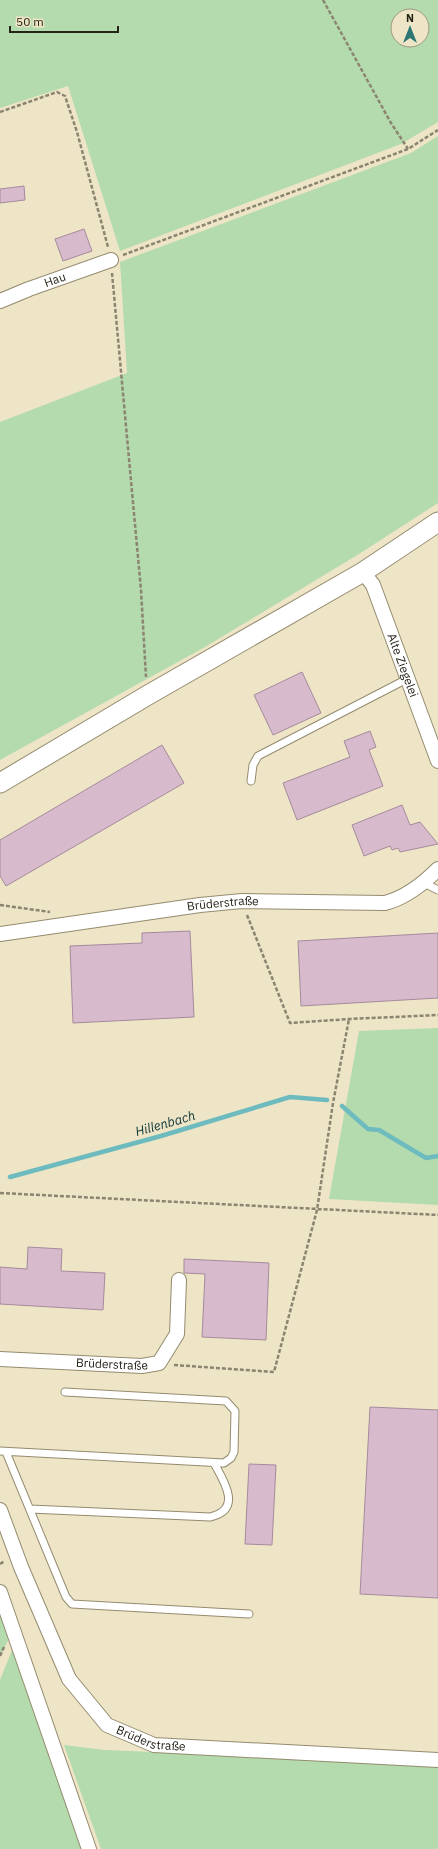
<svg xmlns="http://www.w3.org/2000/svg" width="438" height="1849" font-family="'IBM Plex Sans',sans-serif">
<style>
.green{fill:#b3dbad;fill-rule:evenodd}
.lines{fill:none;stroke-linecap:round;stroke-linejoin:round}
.stream{stroke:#6dbbbe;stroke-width:4.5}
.building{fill:#d7bbcd;stroke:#a58a9c}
.service-casing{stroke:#948b6f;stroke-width:9}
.minor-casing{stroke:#948b6f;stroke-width:16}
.secondary-casing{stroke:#948b6f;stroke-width:21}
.path{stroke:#8a8470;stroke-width:2.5;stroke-dasharray:4 2;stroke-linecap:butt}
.service{stroke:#fff;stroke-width:7}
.minor{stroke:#fff;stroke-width:14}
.secondary{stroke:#fff;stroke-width:19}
.labels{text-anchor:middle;stroke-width:3.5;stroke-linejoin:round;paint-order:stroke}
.street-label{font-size:12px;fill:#252217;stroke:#eee5c7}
.water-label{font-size:13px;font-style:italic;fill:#0e3537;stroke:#eee5c7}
</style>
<rect width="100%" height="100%" fill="#eee5c7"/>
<path class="green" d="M0,0H438V122L401,144L120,251L68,86L0,108ZM398,16H422V40H398Z
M438,136V503L359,554L205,647L0,760V422L127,373L120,262L411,153Z
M438,1028V1205L329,1199L359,1031Z
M0,1592L13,1631L0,1656Z
M12,1650L85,1849H0V1680Z
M64,1745L105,1750L438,1764V1849H101Z"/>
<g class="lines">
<path class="stream" d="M342,1106L368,1129L379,1130L426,1158L438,1156
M10,1177L161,1136L290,1097L327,1100"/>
</g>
<path class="building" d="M24,186L25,200L0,203V189Z
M84,229L92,251L63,261L55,239Z
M302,672L321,713L273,735L254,695Z
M370,731L376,747L369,750L383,786L297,820L283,783L350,757L344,741Z
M162,745L184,783L6,886L0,876V840Z
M402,805L410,825L420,822L438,844L400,852L398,848L392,850L390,846L364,856L352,825Z
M190,931L194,1017L73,1023L70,946L142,943V933Z
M438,933V998L301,1006L298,941Z
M28,1247L62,1249L61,1271L105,1273L103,1310L0,1304V1267L27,1269Z
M184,1259L269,1263L266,1340L202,1337L205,1274L184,1273Z
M370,1407L438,1410V1598L360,1594Z
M249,1464L276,1465L272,1545L245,1544Z"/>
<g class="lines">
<defs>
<path id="service" d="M251,781L253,765L258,756L407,679
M424,883L438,890
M0,1451L224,1463L231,1458L234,1452L235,1411L226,1401L65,1392
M6,1452L66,1597L72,1604L249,1614
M30,1509L210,1517C243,1510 224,1481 214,1463"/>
<g id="minor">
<path id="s1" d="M0,301L29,289L111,260"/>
<path id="s2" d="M363,572L373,585L438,761"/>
<path id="s3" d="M0,934L200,905L242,901L385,903C405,898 423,884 438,869"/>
<path id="s4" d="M0,1359L142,1366L159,1363L177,1334L179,1280"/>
<path id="s5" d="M0,1510L21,1567L69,1679L107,1725L154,1745L438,1760"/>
<path d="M0,1592L89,1849"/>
</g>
<path id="secondary" d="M0,783L148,695L363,572L438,522"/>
</defs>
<use href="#service" class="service-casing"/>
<use href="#minor" class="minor-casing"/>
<use href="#secondary" class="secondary-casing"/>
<path class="path" d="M323,0L391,123L408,149
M0,112L57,92L65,96L77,132L108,247
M123,255L408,149L438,130
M112,273L141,590L146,677
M0,905L50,912
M247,915L290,1023L349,1019L438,1015
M0,1193L438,1215
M174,1365L274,1372L317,1210L333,1103L349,1019
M0,1564L5,1561
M0,1656L4,1647"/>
<use href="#service" class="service"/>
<use href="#minor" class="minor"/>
<use href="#secondary" class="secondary"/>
</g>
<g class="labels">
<g class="street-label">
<text dy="4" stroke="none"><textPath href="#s1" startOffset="59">Hau</textPath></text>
<text dy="4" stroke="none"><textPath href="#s2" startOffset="102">Alte Ziegelei</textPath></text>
<text dy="4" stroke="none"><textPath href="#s3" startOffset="225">Brüderstraße</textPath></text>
<text dy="4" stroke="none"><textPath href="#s4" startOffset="112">Brüderstraße</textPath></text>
<text dy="4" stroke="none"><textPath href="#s5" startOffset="289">Brüderstraße</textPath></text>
</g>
<g class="water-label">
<text transform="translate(165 1123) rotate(-16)" y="5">Hillenbach</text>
</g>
</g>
<g transform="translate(410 28)"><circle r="19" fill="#eee5c7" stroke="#9e9781"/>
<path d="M0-3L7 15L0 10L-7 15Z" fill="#2c7674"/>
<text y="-6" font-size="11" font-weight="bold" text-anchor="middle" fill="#252217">N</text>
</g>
<path d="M10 26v6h108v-6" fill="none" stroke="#252217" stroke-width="2"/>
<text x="16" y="26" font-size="12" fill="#252217" stroke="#eee5c7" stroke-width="3" paint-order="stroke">50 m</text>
</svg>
